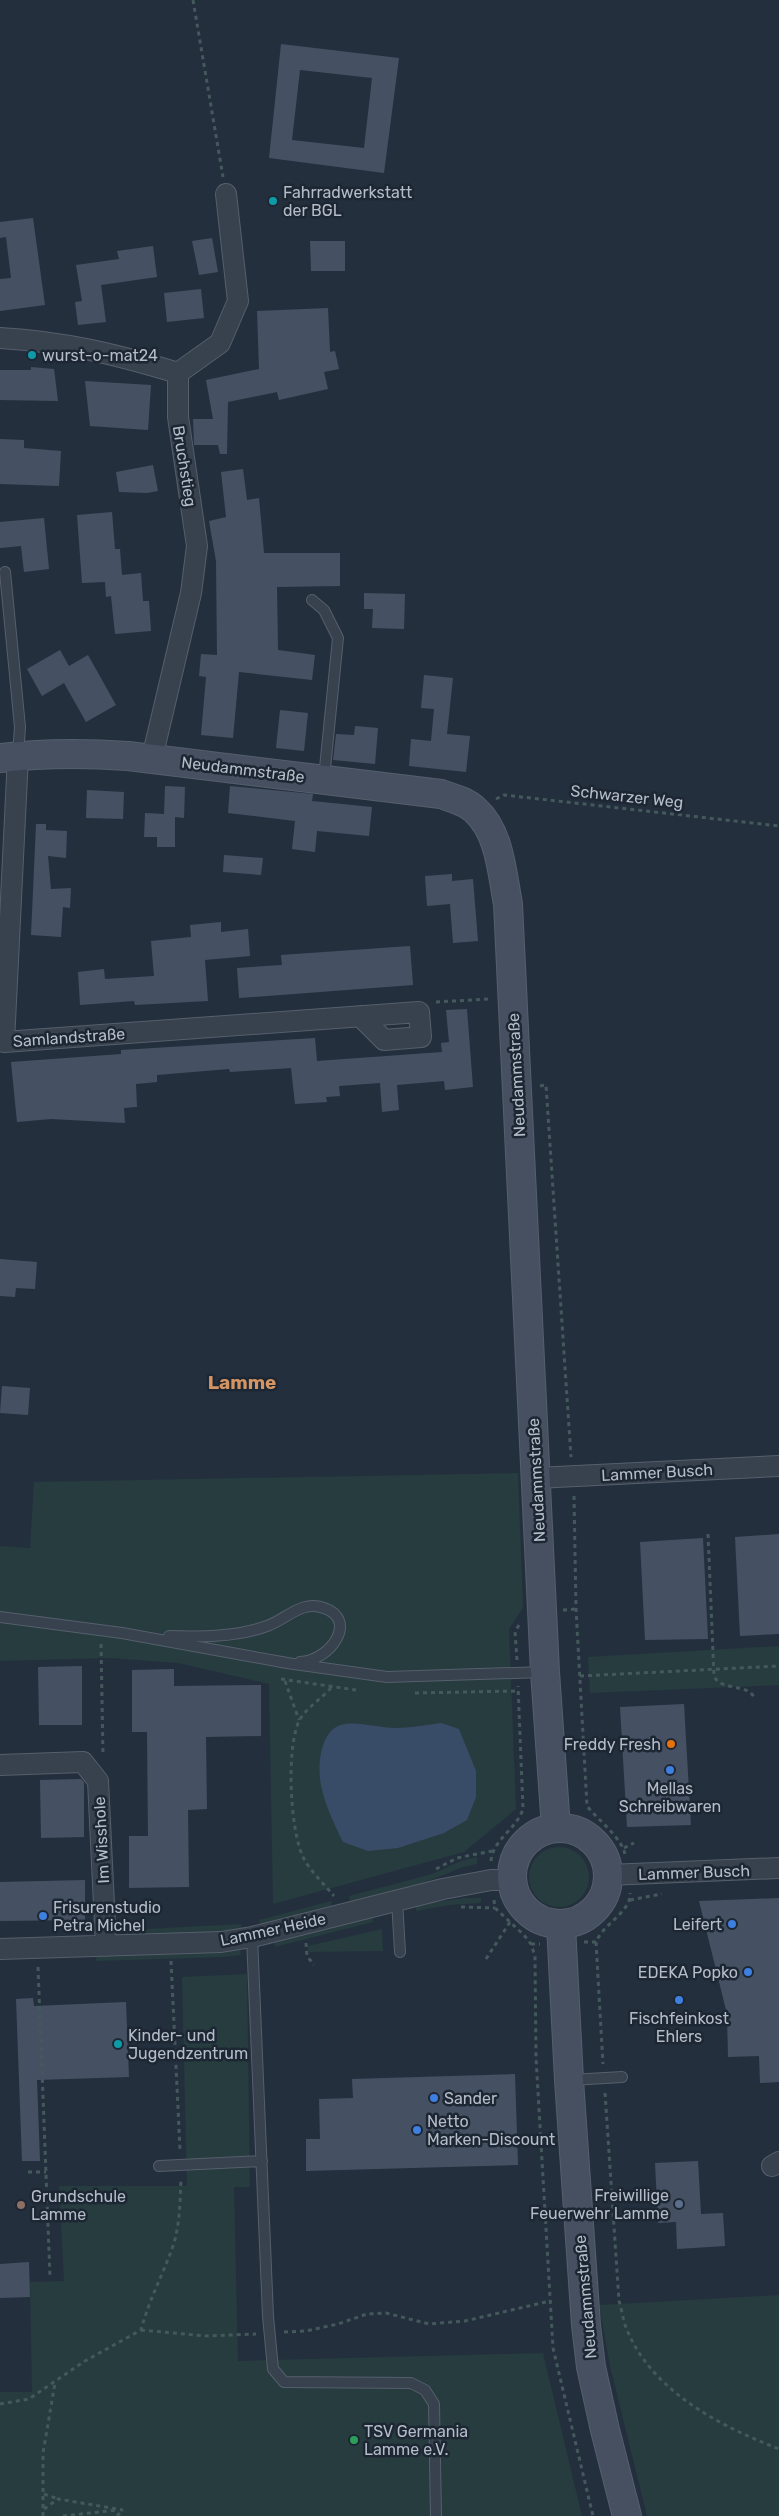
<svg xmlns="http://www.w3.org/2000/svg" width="779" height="2516" font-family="Rubik,sans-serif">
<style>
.green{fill:#263c3f}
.water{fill:#394c67}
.building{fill:#455162;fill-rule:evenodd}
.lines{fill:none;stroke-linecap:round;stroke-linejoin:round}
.service-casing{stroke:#565f6c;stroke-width:12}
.minor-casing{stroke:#565f6c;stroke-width:22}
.secondary-casing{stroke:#565f6c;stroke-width:30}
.path{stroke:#44595c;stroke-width:3;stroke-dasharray:4 4;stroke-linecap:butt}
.service{stroke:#38414e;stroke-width:10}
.minor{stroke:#38414e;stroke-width:20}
.secondary{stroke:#465061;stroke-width:28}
.culture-dot{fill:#0f9aa8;stroke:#1d2633;stroke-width:2}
.food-dot{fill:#e8710a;stroke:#1d2633;stroke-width:2}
.shop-dot{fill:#3f7fe0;stroke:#1d2633;stroke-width:2}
.service-dot{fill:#5c6f8a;stroke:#1d2633;stroke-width:2}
.education-dot{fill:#8d6e63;stroke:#1d2633;stroke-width:2}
.leisure-dot{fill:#2e9e5b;stroke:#1d2633;stroke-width:2}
.labels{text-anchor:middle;stroke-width:5;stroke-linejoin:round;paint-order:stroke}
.poi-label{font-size:16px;fill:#b4bcc9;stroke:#1d2633;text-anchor:start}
.street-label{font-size:16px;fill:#b4bcc9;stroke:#1d2633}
.quarter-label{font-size:19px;font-weight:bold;fill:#d59563;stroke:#1d2633}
</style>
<rect width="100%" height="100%" fill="#242f3e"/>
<path class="green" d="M518,1473L523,1608L509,1629L516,1809L464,1852L273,1904L269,1684L178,1663L110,1658L0,1661V1546L30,1548L34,1482Z
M779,1646V1685L590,1693L588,1657Z
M529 1877a30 30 0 1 1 60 0a30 30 0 1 1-60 0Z
M477,1857V1864L463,1867L419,1885L350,1902L349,1896L432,1874L461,1861Z
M464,1898H481V1903L450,1905L416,1911V1905Z
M331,1901L332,1908L261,1926L259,1920Z
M372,1916L373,1922L275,1947L274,1940Z
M241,1924L242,1930L223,1933L127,1937V1930Z
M382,1929L383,1951L308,1952V1946Z
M240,1949L241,1955L225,1957L96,1961L97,1955Z
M247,1974L250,2187H234L238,2361L543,2353L582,2516H0V2392H32L30,2282L64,2281L59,2186H187L182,1977Z
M779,2295V2516H647L610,2366L599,2305Z"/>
<path class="water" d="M441,1723L459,1729L476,1771V1797L467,1820L444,1833L398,1848L368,1851L343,1842C334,1824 325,1805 321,1785C317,1766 320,1727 345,1724C361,1722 379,1728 395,1728C410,1728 426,1725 441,1723Z"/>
<path class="building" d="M281,44L399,58L384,173L269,158ZM300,70L372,78L364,148L292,140Z
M33,218L45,305L0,311V279L11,278L6,237L0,238V222Z
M212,238L218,272L199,275L192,241Z
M310,241H345V271H311Z
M153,246L157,277L101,285L106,322L78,325L75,302L82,301L76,265L119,259L117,251Z
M201,289L204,318L167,322L164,293Z
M328,308L330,352L335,351L339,369L324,372L328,389L279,400L277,392L228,402L227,454H220L218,445H194L193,419H213L206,380L259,369L257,311Z
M31,367L54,369L58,401L0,400V370H31Z
M85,381L151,385L148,430L90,426Z
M0,439L24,440V448L61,451L59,486L0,484Z
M153,465L158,491L147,493L119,492L116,472Z
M243,469L247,500L259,498L264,553H340V586L277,587L278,650L315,655L312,680L239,672L233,738L201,735L206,677L199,676L201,654L217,655L216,561L209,521L226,517L221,472Z
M112,512L115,549H120L122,575L141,573L143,601H149L151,631L115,634L111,596L106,597L105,582L82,583L77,515Z
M44,518L49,569L24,572L21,546L0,548V522Z
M364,593L405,594L404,629L372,628L373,609H364Z
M60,650L69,666L88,655L116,705L86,722L64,683L42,696L27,669Z
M424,675L453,678L447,734L470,736L466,772L409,766L411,739L431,741L434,709L421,708Z
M280,710L308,713L304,751L276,748Z
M355,726L378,728L375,764L333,760L336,734L354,735Z
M165,786L185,787L184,818L175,817V847H157V837H144L145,813L164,814Z
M230,786L313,794L312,801L372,807L369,836L317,831L315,852L292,849L295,821L228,813Z
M87,790L124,792L123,819L86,818Z
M36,824H46V830L67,831L66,858L48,856L51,889L71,888L70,908L63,907L61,937L31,935Z
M224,855L263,858L261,875L223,872Z
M452,874V881L473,879L478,941L453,943L450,904L427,906L425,876Z
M221,922V932L248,929L250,956L205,960L208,1001L135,1005L134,1001L80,1005L78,972L104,969L105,979L154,976L151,941L191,937L190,925Z
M410,946L413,985L239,998L237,968L282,965L281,955Z
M467,1009L473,1087L445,1090L444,1081L397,1085L399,1110L382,1112L380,1083L339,1086L340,1096L326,1097L327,1102L295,1104L291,1068L230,1072L229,1069L157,1075V1082L136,1084L137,1107L124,1108L125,1123L51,1119L17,1122L11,1062L121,1054V1050L315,1038L317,1061L442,1052L441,1043L449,1042L446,1010Z
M0,1259L37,1262L35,1289L16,1288L15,1297L0,1296Z
M2,1386L30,1388L28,1415L0,1413Z
M779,1534V1634L740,1636L735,1537Z
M703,1538L708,1639L645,1640L640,1542Z
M82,1666V1725H39L38,1667Z
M174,1669V1686L261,1685V1736L206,1737L207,1809L188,1810L189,1887L129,1888V1836H148L147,1732H132V1670Z
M684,1704L691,1825L627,1827L620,1707Z
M81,1779L84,1782V1837L41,1838L40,1780Z
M85,1880V1920L0,1921V1882Z
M779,1898V2082L760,2083L759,2056L728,2057L727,2014L699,1901Z
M33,1998L34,2006L126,2002L129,2077L37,2080L40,2161H22L16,1999Z
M515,2074L518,2165L306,2171V2139H320L319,2099L353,2098L352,2079Z
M698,2161L701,2214L723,2213L725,2246L677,2249L676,2222L658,2223L655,2163Z
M29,2262L30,2297L0,2298V2264Z"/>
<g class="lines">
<defs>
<path id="service" d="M5,572L20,727L18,755
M312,600L324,610L338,638L324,778
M0,1617L122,1633L287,1663L387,1677L544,1672
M169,1636C201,1637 237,1637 267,1626C287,1619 301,1600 324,1608C359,1620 330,1661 300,1662
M397,1900L400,1952
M252,1937L268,2316L273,2369L284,2382L411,2383L425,2390L434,2404L436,2516
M571,2080L622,2077
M159,2166L262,2161"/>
<path id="minor" d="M0,338C66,342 115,354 178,373
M178,373L220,343L238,301L226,194
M18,756L4,1042L419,1012L421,1037L384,1040L360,1016
M152,758L191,593L197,546L178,417V373
M536,1478L779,1466
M0,1765L83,1762L98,1781L106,1946
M608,1875L779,1868
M0,1949L221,1942L252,1937L443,1889L491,1880H512
M772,2166L779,2162"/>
<path id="secondary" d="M0,758C43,753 84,753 128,756L441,794C452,798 466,801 475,810C500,832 502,873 508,904L545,1672L556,1828
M512 1876a48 48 0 1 1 96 0a48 48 0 1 1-96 0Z
M561,1925L569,2080L586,2325L591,2367L605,2430L627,2516"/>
</defs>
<use href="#service" class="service-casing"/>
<use href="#minor" class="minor-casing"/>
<use href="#secondary" class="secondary-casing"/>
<path class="path" d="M193,0L223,177
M496,799L504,795L779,826
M436,1002L490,999
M540,1086L546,1085L571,1457
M574,1496L576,1609L587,1806C598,1820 623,1839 625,1855
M708,1534L714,1676C721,1692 750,1682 755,1700
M563,1610L576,1609
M101,1644L103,1756
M517,1660L515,1632L519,1625
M580,1676L779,1666
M281,1679L356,1690
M285,1681L299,1720
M331,1688C322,1698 305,1709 299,1721C286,1749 290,1829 303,1857C310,1871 324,1884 334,1896
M415,1693L518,1691
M624,1848L634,1843
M491,1861C493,1839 516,1830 523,1809L518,1686
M436,1869L457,1858L492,1851
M494,1900L495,1908L524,1935L531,1944L535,1956L536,2058L553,2348L593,2516
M630,1900L662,1894
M461,1907L495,1908
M584,1942H596C603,1924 632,1911 630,1893
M596,1942L603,2064
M306,1943L307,1956L314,1965
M531,1944H540
M486,1959L510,1922
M171,1961L180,2150
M38,1967L50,2277
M605,2093L619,2301C622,2310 623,2321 627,2330C653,2392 720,2426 779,2449
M28,2172H46
M141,2330L205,2336L256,2334
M284,2332L306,2331L338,2324L367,2314L386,2313L429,2324L465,2321L550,2301
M0,2404L29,2399L85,2361L141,2330C149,2299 164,2273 174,2243C180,2222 180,2201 181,2179
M44,2494L58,2499
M44,2509L58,2499L123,2510
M43,2516V2453L55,2383
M63,2516L117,2510
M117,2516L123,2510"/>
<use href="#service" class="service"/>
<use href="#minor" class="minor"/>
<use href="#secondary" class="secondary"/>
</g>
<g class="culture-dot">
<circle cx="273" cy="201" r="5"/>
<circle cx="32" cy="355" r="5"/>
<circle cx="118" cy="2044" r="5"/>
</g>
<circle class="food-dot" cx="671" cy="1744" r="5"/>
<g class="shop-dot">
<circle cx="670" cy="1770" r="5"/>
<circle cx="43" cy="1916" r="5"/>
<circle cx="732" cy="1924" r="5"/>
<circle cx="748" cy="1972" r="5"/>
<circle cx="679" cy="2000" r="5"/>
<circle cx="434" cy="2098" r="5"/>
<circle cx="417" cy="2130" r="5"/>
</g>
<circle class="service-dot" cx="679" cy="2204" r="5"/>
<circle class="education-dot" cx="21" cy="2205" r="5"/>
<circle class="leisure-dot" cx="354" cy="2440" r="5"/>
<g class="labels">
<g class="poi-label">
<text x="283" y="198">Fahrradwerkstatt<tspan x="283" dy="18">der BGL</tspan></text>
<text x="42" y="361">wurst-o-mat24</text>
<text x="661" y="1750" text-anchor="end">Freddy Fresh</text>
<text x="670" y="1794" text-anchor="middle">Mellas<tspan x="670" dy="18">Schreibwaren</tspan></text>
<text x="53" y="1913">Frisurenstudio<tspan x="53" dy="18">Petra Michel</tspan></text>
<text x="722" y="1930" text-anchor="end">Leifert</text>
<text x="738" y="1978" text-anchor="end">EDEKA Popko</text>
<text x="679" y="2024" text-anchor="middle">Fischfeinkost<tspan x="679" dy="18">Ehlers</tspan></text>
<text x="128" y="2041">Kinder- und<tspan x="128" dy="18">Jugendzentrum</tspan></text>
<text x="444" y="2104">Sander</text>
<text x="427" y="2127">Netto<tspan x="427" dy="18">Marken-Discount</tspan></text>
<text x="669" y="2201" text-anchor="end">Freiwillige<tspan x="669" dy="18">Feuerwehr Lamme</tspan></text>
<text x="31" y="2202">Grundschule<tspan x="31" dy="18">Lamme</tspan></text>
<text x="364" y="2437">TSV Germania<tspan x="364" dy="18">Lamme e.V.</tspan></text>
</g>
<g class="street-label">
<text transform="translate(185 466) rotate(81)" y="6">Bruchstieg</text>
<text transform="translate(243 769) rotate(7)" y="6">Neudammstraße</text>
<text transform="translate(627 796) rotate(6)" y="6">Schwarzer Weg</text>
<text transform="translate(69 1037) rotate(-4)" y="6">Samlandstraße</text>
<text transform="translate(516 1075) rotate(-93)" y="6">Neudammstraße</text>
<text transform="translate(657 1472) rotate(-3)" y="6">Lammer Busch</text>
<text transform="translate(536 1480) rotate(-93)" y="6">Neudammstraße</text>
<text transform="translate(101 1840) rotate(-93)" y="6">Im Wisshole</text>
<text transform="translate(694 1872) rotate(-2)" y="6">Lammer Busch</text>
<text transform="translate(273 1929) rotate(-12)" y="6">Lammer Heide</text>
<text transform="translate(585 2297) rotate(-95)" y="6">Neudammstraße</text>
</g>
<g class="quarter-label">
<text x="242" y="1389">Lamme</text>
</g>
</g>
</svg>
